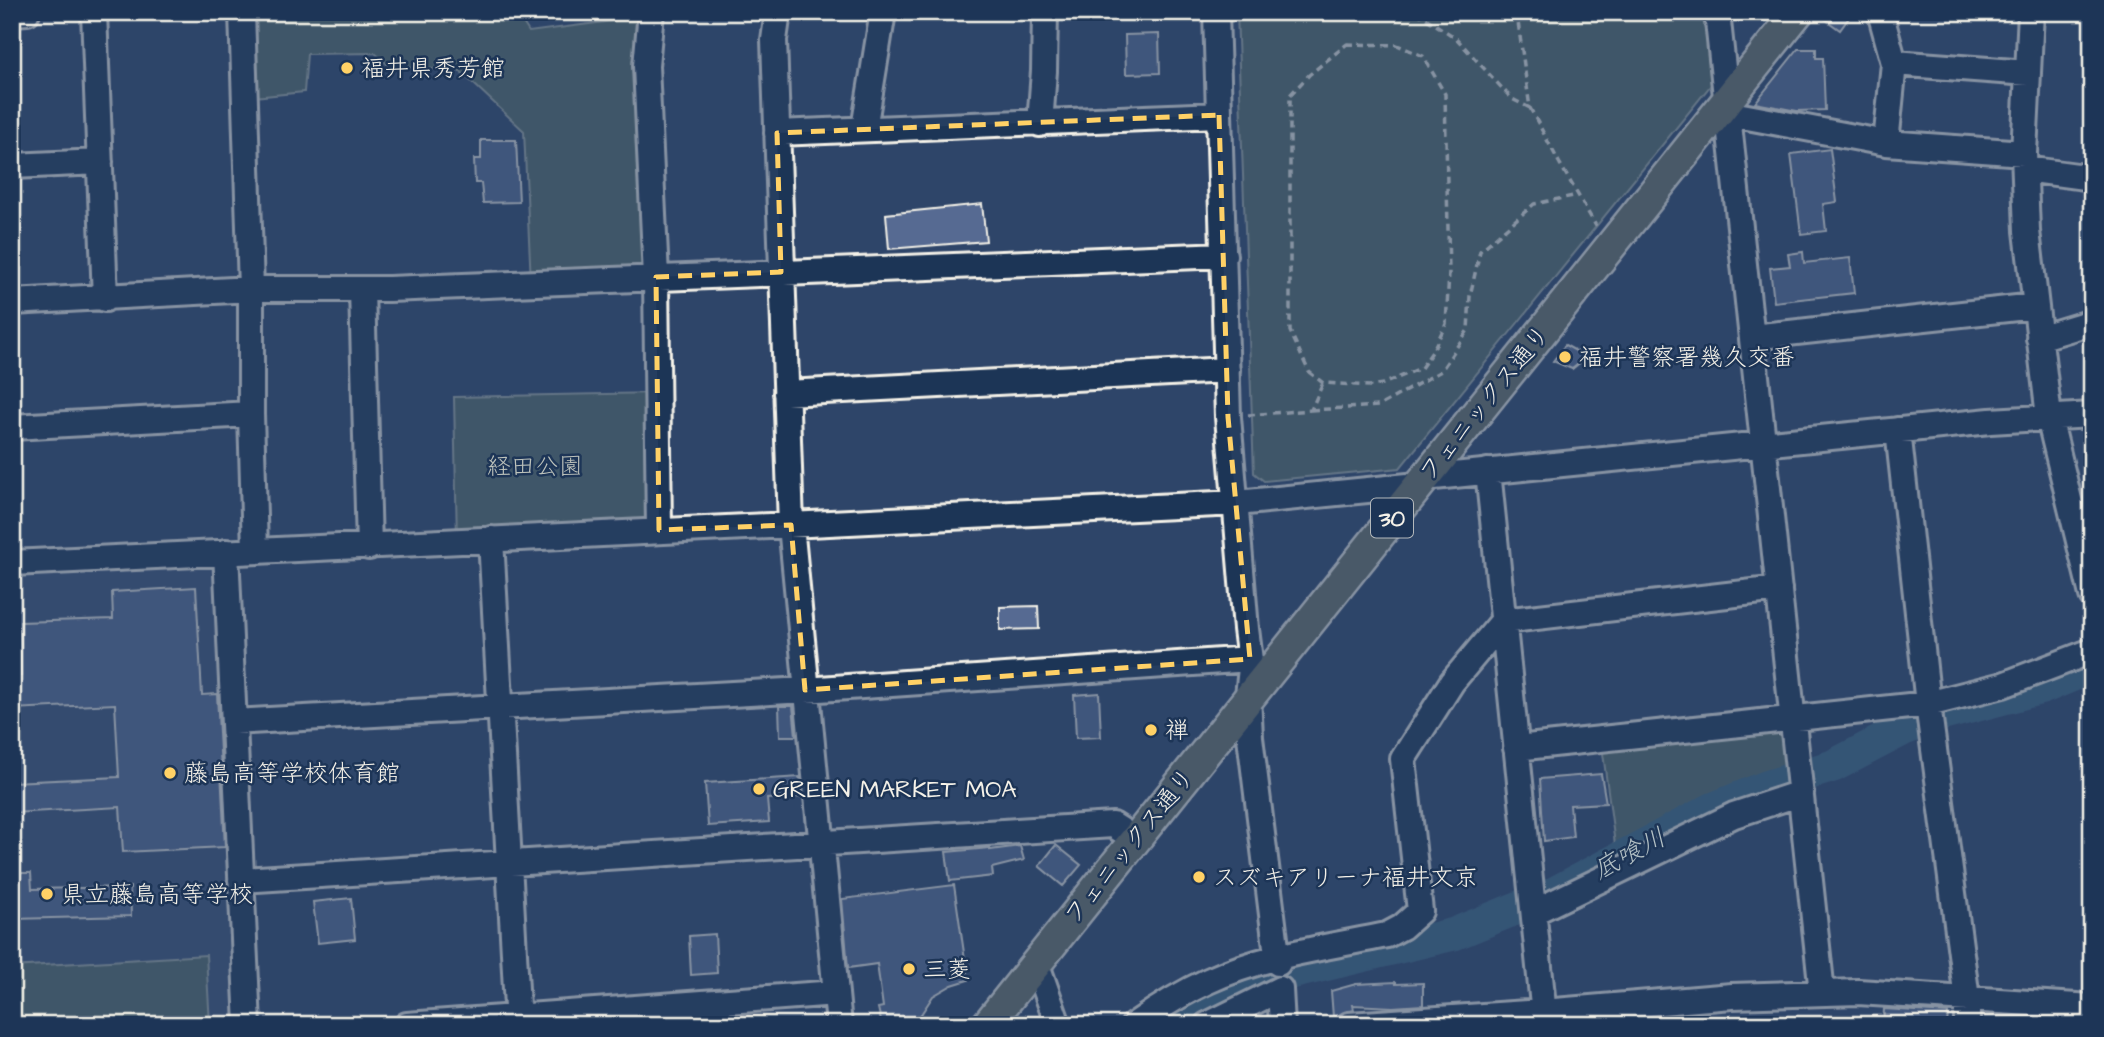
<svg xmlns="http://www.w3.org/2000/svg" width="2104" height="1037" font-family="'Architects Daughter','Klee One',sans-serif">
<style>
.built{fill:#3e5377}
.green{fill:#566c68;stroke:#a5aea8;stroke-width:2}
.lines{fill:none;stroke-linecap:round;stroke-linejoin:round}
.river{stroke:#3d6783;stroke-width:33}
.building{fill:#566b92;stroke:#f4f1e8;stroke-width:2}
.minor-casing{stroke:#f4f1e8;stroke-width:30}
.major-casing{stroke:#f4f1e8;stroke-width:35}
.path{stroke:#f4f1e8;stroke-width:3.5;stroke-dasharray:7 5;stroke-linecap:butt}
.minor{stroke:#1d3557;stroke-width:24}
.major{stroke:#6a7166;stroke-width:30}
.marked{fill:none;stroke:#ffd166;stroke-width:5;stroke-dasharray:14 9;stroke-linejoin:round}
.poi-dot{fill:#ffd166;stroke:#1d3557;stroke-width:2.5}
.labels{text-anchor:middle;stroke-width:5;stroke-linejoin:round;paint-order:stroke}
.shield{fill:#1d3557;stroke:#b4b9bc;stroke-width:2}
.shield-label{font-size:23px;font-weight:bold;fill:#f4f1e8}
.poi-label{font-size:24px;fill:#f4f1e8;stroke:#1d3557;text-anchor:start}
.street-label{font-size:24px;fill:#f4f1e8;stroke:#1d3557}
.park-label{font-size:24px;fill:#bdc2bb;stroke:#1d3557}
.water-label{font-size:26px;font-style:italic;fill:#b4c1c5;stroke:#1d3557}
</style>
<rect width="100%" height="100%" fill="#2e4569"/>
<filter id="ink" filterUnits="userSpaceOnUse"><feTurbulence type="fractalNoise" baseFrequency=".0143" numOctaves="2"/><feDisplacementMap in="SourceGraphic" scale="14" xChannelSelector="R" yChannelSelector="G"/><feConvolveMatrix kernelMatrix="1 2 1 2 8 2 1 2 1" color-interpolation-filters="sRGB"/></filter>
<g filter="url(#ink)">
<path class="built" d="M219,563L241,1025H12V574Z"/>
<path class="green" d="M236,12H516L529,32L650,16L653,277L531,283L524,131L460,71L389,66L375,53L307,54L304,92L244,98Z
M1237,12H1704L1711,85L1400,468L1264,481L1254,473Z
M658,393L659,530L457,541L454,397Z
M1793,717L1799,774L1616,852L1601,738Z
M206,955L210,1025H12V967Z"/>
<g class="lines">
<path class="river" d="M1162,1025L1208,999L1266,979L1454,934L1554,893L1712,809L1766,787L1833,766L1902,730L1940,715L2042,688L2092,667"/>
</g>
<path class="building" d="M1815,12H1853L1840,30Z
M1159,34L1160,73L1126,74L1125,35Z
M1798,49H1816V58H1823L1825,110L1797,111L1755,103Z
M481,140H516L519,202L483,203L481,183H475L474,159H481Z
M1830,149L1837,202L1823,204L1826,231L1801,234L1791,154Z
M982,204L986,241L889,249L886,214Z
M1803,252L1804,263L1850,258L1854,293L1774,302L1770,268L1790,266L1788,254Z
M1565,345L1587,357L1572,369L1553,361Z
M196,587L202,695L217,694L225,847L123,852L120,807L12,813V782L119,777L115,704L12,709V676H21L20,622L113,619L112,592Z
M1038,606L1039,629L1000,630V607Z
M1099,693L1101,737L1076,738L1074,695Z
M779,706H793L796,736H780Z
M1601,774L1606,803L1570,805L1573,837L1544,841L1540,779Z
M800,777L802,797L767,799L769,822L708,826L705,783Z
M1056,845L1081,865L1063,886L1039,866Z
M1020,846L1024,860L992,868L993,876L950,881L946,852L990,848V850Z
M15,873H31L32,889L130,887L131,916L12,919Z
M954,885L968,980L952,985L933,996L914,1025H886L881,1021L878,1008L883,1007L877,964L848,968L842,899Z
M351,898L355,939L318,943L313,902Z
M715,934L717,973L691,975L689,936Z
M1396,982V984L1423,983V1005L1393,1007L1353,1005L1354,1010L1333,1017L1331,991L1356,984Z
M1884,1009L1948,1013L1947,1025H1883Z"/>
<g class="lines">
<defs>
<path id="minor" d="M94,12L105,299
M242,12L251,289V414L255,550
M651,12L646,66L656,277L659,530
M778,12L774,40L791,525L839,1025
M1216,12L1228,417L1246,629L1251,668L1248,696L1250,737L1278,963
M1717,12L1822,993
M1880,12L1894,63L1886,143
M2031,12L2024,153L2027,231L2049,417L2092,595
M12,13L27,12
M1894,63L2028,73
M1726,113L1886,143L2024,153
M1040,124L1044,71L1045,12
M864,129L883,12
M777,133L1219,115
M12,166L100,162
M2025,169L2092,178
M362,289L369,547
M12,302L251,289H389L1224,255
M1752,337L2035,306
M2039,338L2092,322
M786,393L1227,370
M12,427L251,414
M1898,430L1928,704L1967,999V1025
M1488,471L1545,1025
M1424,478L1990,421L2092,415
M491,539L518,1025
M226,552L248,1025
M12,563L1237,503L1418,485
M234,722L805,690L1250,659
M1516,748L1928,704L2003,685L2092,651
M241,880L1113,825L1135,839
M1534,912L1734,815L1801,793
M1036,962L1058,1025
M407,1025L836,993
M1134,1025C1158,1008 1182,993 1208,981C1264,955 1328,947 1387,935L1402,927L1420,911L1403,759L1452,682L1503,621L1779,589
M1207,1025L1280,989L1282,1025
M1349,1025L1543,1012L1732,996L1858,992L2092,1007"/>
<path id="major" d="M987,1025L1798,12"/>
</defs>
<use href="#minor" class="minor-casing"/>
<use href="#major" class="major-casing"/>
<path class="path" d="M1416,12L1456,38L1512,99L1530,108
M1519,12L1518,22L1530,108L1560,164L1596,226
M1347,44L1397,45L1423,56L1445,94L1449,273L1446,324L1432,352L1421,368L1383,384L1370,386L1323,383L1309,372L1290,331V95L1309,75Z
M1311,410L1379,406L1441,371L1468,330L1470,296L1480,251L1534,204L1578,195
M1248,415L1311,410L1323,383"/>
<use href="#minor" class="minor"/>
<use href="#major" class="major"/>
</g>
</g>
<path d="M0 0H2104V1037H0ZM1219,115L1228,417L1250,659L805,690L791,525L659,530L656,277L781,272L777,133Z" fill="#2e4569" fill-opacity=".55" fill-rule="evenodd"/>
<path class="marked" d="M1219,115L1228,417L1250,659L805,690L791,525L659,530L656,277L781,272L777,133Z"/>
<g class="poi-dot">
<circle cx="347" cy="68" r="7"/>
<circle cx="1565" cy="357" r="7"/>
<circle cx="1151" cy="730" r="7"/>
<circle cx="170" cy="773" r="7"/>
<circle cx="759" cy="789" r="7"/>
<circle cx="1199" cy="877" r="7"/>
<circle cx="47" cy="894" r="7"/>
<circle cx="909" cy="969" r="7"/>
</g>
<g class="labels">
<rect class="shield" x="1371" y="498.5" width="42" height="39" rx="5"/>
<g class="shield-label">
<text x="1392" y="526">30</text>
</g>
<g class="poi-label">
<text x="361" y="76">福井県秀芳館</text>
<text x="1579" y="365">福井警察署幾久交番</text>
<text x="1165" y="738">禅</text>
<text x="184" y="781">藤島高等学校体育館</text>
<text x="773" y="797">GREEN MARKET MOA</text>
<text x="1213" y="885">スズキアリーナ福井文京</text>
<text x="61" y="902">県立藤島高等学校</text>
<text x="923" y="977">三菱</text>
</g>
<g class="street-label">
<text transform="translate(1484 403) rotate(-51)" y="8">フェニックス通り</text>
<text transform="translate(1129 846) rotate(-51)" y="8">フェニックス通り</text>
</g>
<g class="park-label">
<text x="535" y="474">経田公園</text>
</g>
<g class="water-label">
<text transform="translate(1629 853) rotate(-28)" y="9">底喰川</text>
</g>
</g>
<rect width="2104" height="1037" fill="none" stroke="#1d3557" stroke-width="42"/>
<rect x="21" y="21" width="2062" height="995" fill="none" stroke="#f4f1e8" stroke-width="2.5" filter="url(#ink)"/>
</svg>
